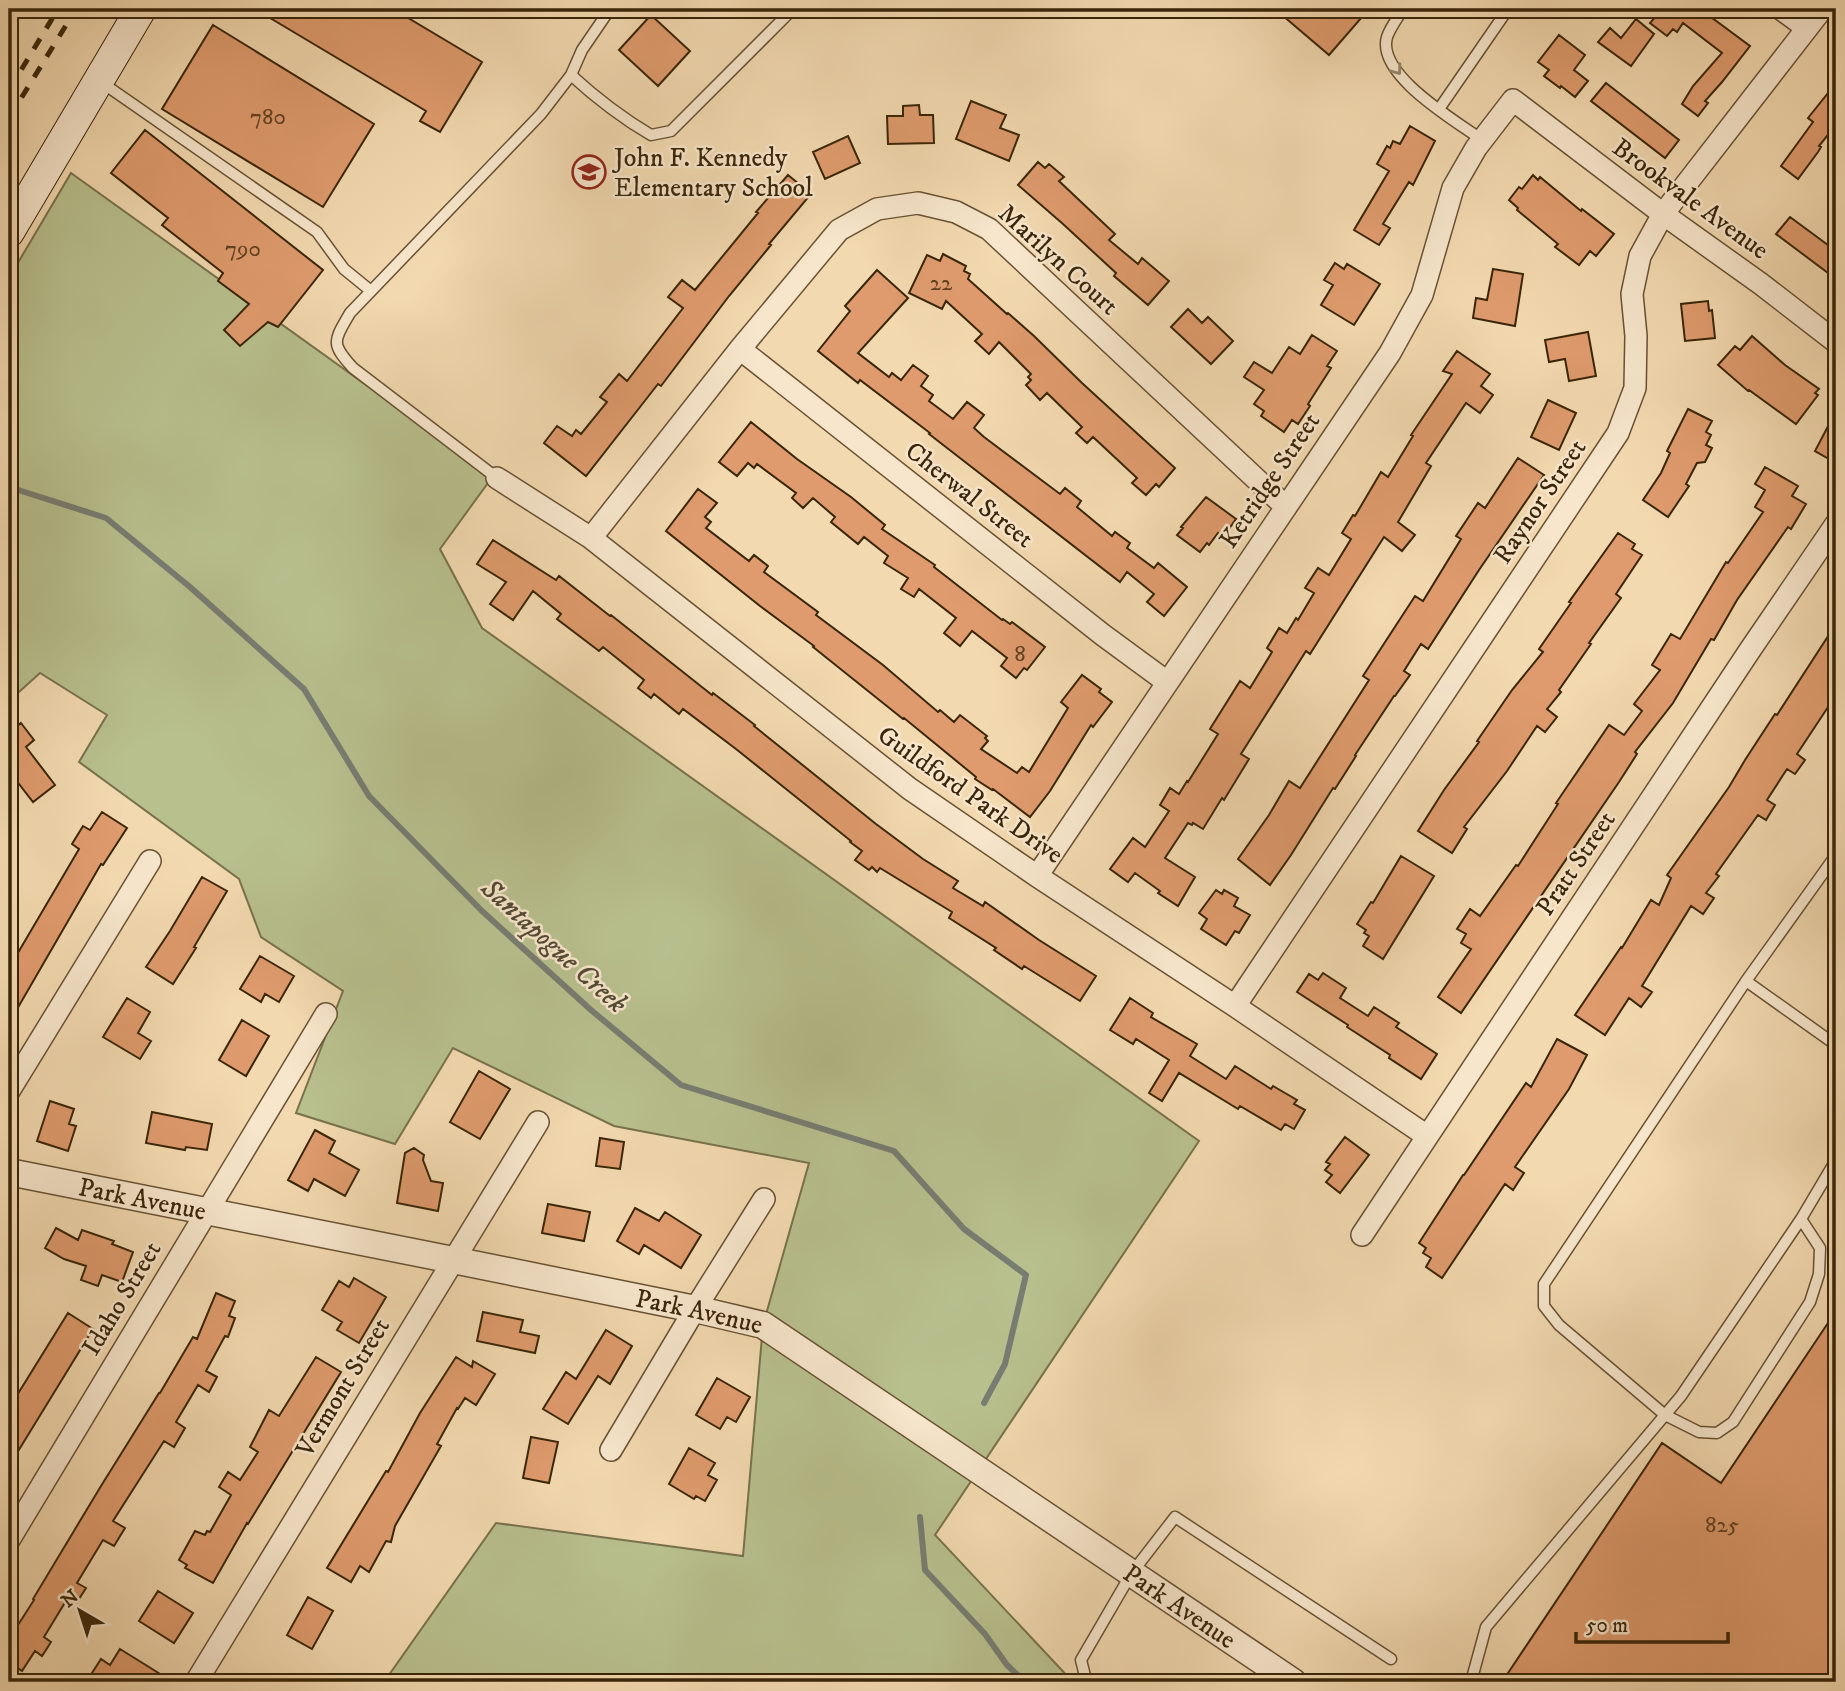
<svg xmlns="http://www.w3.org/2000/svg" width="1845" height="1691" font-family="'IM FELL DW Pica',serif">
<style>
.green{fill:#b8c08e;stroke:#78724c;stroke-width:2}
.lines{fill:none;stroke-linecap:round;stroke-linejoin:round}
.stream{stroke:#787d72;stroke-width:6}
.building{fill:#df9b6d;stroke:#392509;stroke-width:2}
.service-casing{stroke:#685233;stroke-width:13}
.minor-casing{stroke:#685233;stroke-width:24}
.tertiary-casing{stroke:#685233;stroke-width:29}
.secondary-casing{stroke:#392509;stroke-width:32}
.service{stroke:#f7e6cc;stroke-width:10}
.minor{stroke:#f7e6cc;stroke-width:21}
.tertiary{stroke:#f7e6cc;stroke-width:26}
.secondary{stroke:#f7e6cc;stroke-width:30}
.rail{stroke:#392509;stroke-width:5;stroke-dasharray:12 12;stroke-linecap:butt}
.oneway{stroke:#98866a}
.labels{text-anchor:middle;stroke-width:5;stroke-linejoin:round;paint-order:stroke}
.number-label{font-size:23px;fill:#624222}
.poi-label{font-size:26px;fill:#392509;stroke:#f7e6cc;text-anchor:start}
.street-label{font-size:26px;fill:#392509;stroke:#f7e6cc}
.water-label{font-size:28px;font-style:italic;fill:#534a35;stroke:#f7e6cc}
</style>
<rect width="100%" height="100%" fill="#f3d9b0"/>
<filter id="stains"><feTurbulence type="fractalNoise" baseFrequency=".00286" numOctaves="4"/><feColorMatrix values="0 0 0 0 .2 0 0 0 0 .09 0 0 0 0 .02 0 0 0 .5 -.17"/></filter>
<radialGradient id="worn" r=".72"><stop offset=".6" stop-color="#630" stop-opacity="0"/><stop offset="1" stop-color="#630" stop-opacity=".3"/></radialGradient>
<path class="green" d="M71,173L493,476L440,549L482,628L1199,1141L935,1535L1073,1682H384L496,1523L743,1556L763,1325L809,1163L614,1126L453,1048L395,1144L296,1113L343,991L261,937L239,879L79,762L107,715L40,673L9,701V278Z"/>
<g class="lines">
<path class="stream" d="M9,487L106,518L190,587L304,689L369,796L482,911L591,1010L681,1085L894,1151L964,1229L1026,1275L1005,1364L984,1403
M920,1517L925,1570L985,1634L1007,1665L1025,1682"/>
</g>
<path class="building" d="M255,9H393L482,62L440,132L420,121L426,111Z
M1275,9H1369L1329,55Z
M1662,9H1700L1750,46L1722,82L1705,101L1708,103L1698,116L1682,104L1693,86L1722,53L1683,23L1677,32L1673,29L1667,36L1650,23Z
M651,15L690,51L658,86L619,50Z
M1636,19L1654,34L1631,66L1598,42L1610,28L1621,38Z
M213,25L374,124L323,207L162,109Z
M1559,35L1585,55L1574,70L1588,81L1575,97L1561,86L1560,88L1544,76L1549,70L1538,62Z
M1606,83L1679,140L1665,158L1591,101Z
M1836,83V125L1819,146L1821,147L1818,152L1798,179L1781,166L1813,122L1808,118Z
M971,101L1006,115L1000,128L1019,135L1009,161L956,139Z
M919,105L920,115H933L934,143L888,144L887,116H903V106Z
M1410,126L1435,141L1413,185L1409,182L1383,224L1390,228L1379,245L1354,230L1389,171L1377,164L1387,146L1390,148L1393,141L1400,144Z
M145,130L323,270L278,327L268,322L240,346L224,330L249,304L218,281L223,273L162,225L168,218L111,173Z
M848,136L860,163L825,179L813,152Z
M1038,162L1045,168L1049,164L1064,177L1059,181L1115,234L1109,240L1138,264L1142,258L1169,281L1148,305L1114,276L1116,273L1063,224L1018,185Z
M788,175L811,194L769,244L771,245L729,296L661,386L658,384L586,476L544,443L557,426L572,436L576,430L581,434L607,402L600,397L619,374L627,381L683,308L668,297L682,280L695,290L758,213L756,212Z
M1533,175L1538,180L1540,177L1581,211L1582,209L1614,234L1596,256L1590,251L1579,265L1555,247L1558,244L1517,210L1518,208L1509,200L1519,187L1522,189Z
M1790,217L1836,251V279L1776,234Z
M943,254L966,266L964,271L970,274L968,279L1007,314L1008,313L1034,336L1082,383L1175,468L1159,487L1156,484L1146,495L1132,483L1137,478L1093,437L1087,443L1076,433L1082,427L1047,393L1040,400L1026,385L1031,380L1028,377L1031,374L999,342L989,354L975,341L982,334L946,301L942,309L909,293L927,255L940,261Z
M1335,263L1344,269L1347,264L1380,284L1354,325L1321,305L1333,285L1324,280Z
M1493,269L1523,274L1515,326L1473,318L1476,298L1487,300Z
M877,270L908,298L858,353L889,377L892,373L901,380L913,365L928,376L921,386L933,395L929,401L953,419L967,402L984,415L974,428L984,437L1060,494L1065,488L1081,501L1077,507L1112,536L1115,532L1130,543L1127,548L1154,568L1158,563L1187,587L1164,616L1147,602L1154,594L1127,572L1120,582L969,465L929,434L930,433L860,380L858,383L818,351L850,311L845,306Z
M1708,301L1709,311L1712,310L1715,338L1685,341L1681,304Z
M1188,309L1202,323L1208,317L1233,341L1211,364L1171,327Z
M1588,332L1596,376L1569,381L1565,359L1549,362L1545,340Z
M1312,335L1337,351L1327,366L1331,368L1308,404L1310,406L1298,424L1292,420L1284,432L1261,416L1264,411L1254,404L1264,390L1244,377L1254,362L1272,373L1289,347L1300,354Z
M1752,336L1785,365L1819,389L1815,393L1818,395L1796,424L1749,390L1748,391L1718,365L1735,346L1740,350Z
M1457,351L1490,374L1481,386L1493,395L1480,413L1466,403L1426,463L1431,466L1398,522L1415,535L1402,551L1384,537L1310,654L1306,651L1241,754L1249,759L1224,800L1222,798L1203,829L1193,823L1192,825L1188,823L1165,858L1195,877L1178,906L1158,893L1160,891L1135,873L1128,882L1110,869L1133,838L1145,847L1169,811L1160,805L1170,788L1179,794L1187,781L1188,782L1218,734L1210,729L1240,681L1250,688L1272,652L1267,648L1279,628L1287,633L1296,618L1298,620L1314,593L1305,588L1318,568L1329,575L1351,539L1342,533L1353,515L1355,516L1381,472L1388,477L1413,436L1411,435L1452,374L1443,371Z
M1548,400L1576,413L1559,450L1531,437Z
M1688,409L1712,421L1706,432L1711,435L1706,445L1712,448L1705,462L1697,463L1686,484L1689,486L1668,517L1643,500L1661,473L1670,453L1667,451Z
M1836,411V463L1815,451Z
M751,422L797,459L851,497L885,525L882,529L935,565L934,567L1002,620L1003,619L1010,624L1012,622L1045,647L1027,670L1024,668L1016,678L1001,666L1007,658L972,631L960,646L944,633L956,618L919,589L914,597L901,589L908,578L884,563L888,556L864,537L858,544L831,522L835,517L813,498L803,508L792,498L796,493L757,464L754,468L748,463L737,476L719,462Z
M1518,458L1544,475L1479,570L1428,649L1421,644L1404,671L1410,675L1395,696H1394L1355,755L1356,756L1335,789L1333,788L1291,855L1270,885L1238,859L1269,815L1289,781L1300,788L1369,680L1363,676L1415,596L1423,601L1461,539L1456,536L1478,503L1485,508Z
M1765,467L1798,486L1792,496L1806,504L1791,529L1788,527L1737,600L1714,640L1711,639L1673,703L1635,752L1637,754L1619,782L1461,1013L1438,997L1471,949L1461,943L1466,934L1457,929L1470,909L1480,916L1516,865L1518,866L1558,804L1556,803L1609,725L1624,735L1642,711L1634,704L1660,670L1652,665L1671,634L1680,639L1726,562L1728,563L1763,512L1755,507L1765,490L1755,484Z
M698,489L717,503L705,517L711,522L706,528L749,561L754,555L768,566L764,572L818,612L816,615L883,665L938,712L940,710L954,722L960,715L987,736L985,738L988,741L981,749L1017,773L1022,767L1029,772L1068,708L1061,702L1082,675L1101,689L1099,692L1112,702L1093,727L1091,725L1050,791L1030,817L993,789L992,790L975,779L976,777L904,718L903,719L813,647L814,646L760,606L666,531Z
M1206,497L1236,519L1223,537L1218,533L1209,545L1207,543L1200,552L1177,535L1183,528L1181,527Z
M1618,533L1635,544L1632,549L1642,555L1616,594L1621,598L1589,643L1591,644L1559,690L1561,692L1547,709L1557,717L1545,732L1537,726L1507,771L1464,827L1467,829L1452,853L1418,831L1444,790L1479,742L1477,741L1512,690L1543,652L1539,649L1571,603L1569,602Z
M493,540L556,580L559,576L610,616L611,615L712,695L713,693L755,725L754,726L876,824L923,859L958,881L953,888L983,906L985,902L1039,940L1096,976L1080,1001L1024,966L1022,969L994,950L996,948L949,918L952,912L880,868L877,872L872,867L869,870L855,860L862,851L850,842L851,841L736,749L683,709L679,714L654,694L651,698L638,688L644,680L603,647L599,651L557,619L561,614L533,591L513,620L490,604L506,582L477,564Z
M1836,624V695L1797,754L1805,760L1795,774L1787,769L1767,800L1775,805L1766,820L1758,815L1716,874L1719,876L1706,893L1714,898L1703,914L1691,906L1642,986L1652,992L1641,1007L1629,998L1605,1035L1575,1015L1621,947L1622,948L1651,900L1659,905L1671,878L1667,875L1729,787L1745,760L1775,714L1777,715Z
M21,723L34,740L26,747L55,785L33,802L9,771V725L12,730Z
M102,812L127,828L103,865L101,864L9,1023V968L79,849L72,844L83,826L90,830Z
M1401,856L1434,876L1383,959L1363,946L1369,936L1364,933L1366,930L1357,924L1371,902L1373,903Z
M202,877L227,891L194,947L196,948L173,984L146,967L170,931Z
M1216,890L1222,894L1224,890L1238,898L1234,906L1250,915L1239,933L1235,931L1226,945L1201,929L1207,919L1199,913Z
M260,956L294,976L279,1002L265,994L261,1002L240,989Z
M1323,973L1346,988L1340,998L1368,1016L1374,1007L1399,1023L1396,1027L1437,1054L1421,1079L1389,1058L1390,1055L1347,1027L1348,1025L1297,992L1309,974L1318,980Z
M127,998L150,1012L138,1033L151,1041L140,1059L103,1037Z
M1130,998L1153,1013L1151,1017L1197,1044L1190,1056L1226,1079L1235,1066L1271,1089L1273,1086L1297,1100L1294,1104L1305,1110L1294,1129L1285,1124L1281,1130L1240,1106L1238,1109L1179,1073L1162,1101L1149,1093L1169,1060L1136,1039L1133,1044L1110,1030Z
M242,1020L269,1036L246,1076L219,1060Z
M1557,1039L1587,1055L1569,1089L1515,1167L1524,1173L1513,1190L1505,1184L1442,1278L1426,1267L1431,1258L1423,1253L1426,1248L1419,1243L1463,1175H1464L1526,1083L1531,1087Z
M479,1071L510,1089L480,1139L450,1122Z
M50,1101L74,1109L69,1124L76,1126L68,1151L37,1141Z
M152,1112L212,1124L207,1150L186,1147L185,1150L146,1143Z
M315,1130L335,1141L329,1153L359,1170L345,1196L314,1179L308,1191L288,1180Z
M1345,1137L1369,1155L1340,1193L1326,1182L1332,1175L1325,1170L1330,1164L1326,1162Z
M600,1138L624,1142L620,1169L596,1166Z
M414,1148L424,1155L423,1160L431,1181L443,1183L438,1211L397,1203L405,1153Z
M548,1204L590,1212L584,1241L542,1233Z
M635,1208L659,1221L665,1212L701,1235L681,1268L644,1245L639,1254L617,1241Z
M56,1228L78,1240L82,1230L114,1241L112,1244L133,1252L122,1282L102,1275L98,1286L81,1280L86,1266L64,1259L45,1248Z
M354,1278L386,1297L359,1343L337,1330L342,1322L322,1310L339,1281L349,1287Z
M216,1293L235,1301L229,1316L235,1318L228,1337L225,1336L206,1371L217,1377L209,1392L198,1385L176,1422L185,1428L174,1447L164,1441L113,1521L125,1528L114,1546L103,1540L77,1583L86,1588L77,1602L69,1596L44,1637L51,1642L42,1656L35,1651L22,1671L9,1662V1639L34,1600L33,1599L101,1486L159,1393H160L193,1337L197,1339Z
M1836,1311V1669L1827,1682H1502L1662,1443L1721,1483Z
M483,1312L523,1320L520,1332L539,1336L535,1353L477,1341Z
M68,1313L93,1329L9,1466V1385L19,1392Z
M606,1330L632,1346L610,1384L598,1376L568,1424L543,1409L566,1372L576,1379Z
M316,1357L341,1372L248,1524L247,1523L213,1583L185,1568L187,1565L179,1560L195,1531L205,1535L207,1531L210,1532L231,1495L219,1487L228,1472L240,1480L258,1452L250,1447L269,1410L279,1416Z
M456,1357L472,1367L473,1361L495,1374L476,1405L465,1398L458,1409L457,1408L437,1444L441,1446L395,1526L391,1542L386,1541L369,1572L360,1566L351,1582L327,1568L386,1471L388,1472L420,1413Z
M717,1378L750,1397L736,1422L727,1417L720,1429L696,1415Z
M531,1437L558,1442L549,1483L523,1478Z
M689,1448L715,1463L708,1475L717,1480L705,1501L696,1496L694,1499L669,1484Z
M158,1591L193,1613L174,1643L139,1621Z
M308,1597L333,1611L312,1649L287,1635Z
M120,1649L173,1682H99L101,1679L92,1673L101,1659L110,1665Z"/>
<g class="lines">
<defs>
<path id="service" d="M610,9L582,50L571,75C596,98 622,118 651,135L671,131L787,15V9
M1403,9C1398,17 1390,28 1387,37C1376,75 1456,121 1482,140
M101,82L317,232L344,269L371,291
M1439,109L1508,9
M497,478L353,368C330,343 334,341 350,313L541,114L571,75
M1746,981L1829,1040
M1836,1029L1829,1040L1836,1045
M1801,1219L1820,1248L1819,1274L1810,1302L1733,1422L1717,1433L1699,1432L1665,1415L1559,1325L1544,1306V1284L1746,981L1836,855
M1089,1682L1086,1680L1081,1660L1131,1574L1175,1517L1391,1659
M1471,1682L1486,1627L1681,1396L1801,1219L1836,1160"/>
<path id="minor" d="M1781,9L1807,28
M740,349L1103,635L1167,682
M497,478L591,538L910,789L1037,876L1235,1006L1427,1136
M591,538L740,349L839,230L877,209L918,203L956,212L989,229L1285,506
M1037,876L1390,353L1422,295L1453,188L1476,148L1513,100L1663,214L1761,284L1836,342
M1235,1006L1618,433L1635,388L1636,336L1632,294L1640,256L1663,214L1822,9
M9,1091L150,861
M1362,1235L1750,650L1836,524
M611,1450L695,1309L764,1199
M9,1540L326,1014
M196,1682L538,1122"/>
<g id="tertiary">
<path id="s1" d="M9,1172L453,1260L695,1309L763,1325L1293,1682"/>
</g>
<path id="secondary" d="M9,232L141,9"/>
</defs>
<use href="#service" class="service-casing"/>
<use href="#minor" class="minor-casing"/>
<use href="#tertiary" class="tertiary-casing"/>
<use href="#secondary" class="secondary-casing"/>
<use href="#service" class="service"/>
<use href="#minor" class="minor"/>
<use href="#tertiary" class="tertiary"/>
<use href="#secondary" class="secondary"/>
<path class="rail" d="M9,90L58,9
M9,118L76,9"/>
</g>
<defs><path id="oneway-chevron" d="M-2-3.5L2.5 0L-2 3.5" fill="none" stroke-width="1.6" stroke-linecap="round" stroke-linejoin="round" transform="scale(1.75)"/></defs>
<use class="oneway" href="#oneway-chevron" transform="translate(1397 70) rotate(54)"/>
<defs>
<symbol id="school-ring" viewBox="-11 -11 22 22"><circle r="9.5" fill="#f7e6cc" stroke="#8f2418" stroke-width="1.5"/><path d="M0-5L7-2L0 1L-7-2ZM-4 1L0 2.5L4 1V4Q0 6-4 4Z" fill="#8f2418"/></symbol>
</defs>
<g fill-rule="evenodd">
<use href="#school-ring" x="570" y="153" width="38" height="38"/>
</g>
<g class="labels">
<g class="number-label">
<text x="268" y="124">780</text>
<text x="243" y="256">790</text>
<text x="941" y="290">22</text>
<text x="1020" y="661">8</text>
<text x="1722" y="1532">825</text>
</g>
<g class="poi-label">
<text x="614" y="166">John F. Kennedy<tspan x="614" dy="30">Elementary School</tspan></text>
</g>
<g class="street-label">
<text transform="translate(1691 198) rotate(36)" y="9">Brookvale Avenue</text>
<text transform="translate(1059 259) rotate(42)" y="9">Marilyn Court</text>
<text transform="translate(1269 480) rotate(-56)" y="9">Ketridge Street</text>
<text transform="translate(970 494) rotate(38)" y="9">Cherwal Street</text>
<text transform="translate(1539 501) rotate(-56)" y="9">Raynor Street</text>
<text transform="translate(971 794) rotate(35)" y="9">Guildford Park Drive</text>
<text transform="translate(1575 863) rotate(-56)" y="9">Pratt Street</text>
<text dy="9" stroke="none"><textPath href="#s1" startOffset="136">Park Avenue</textPath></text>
<text transform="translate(121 1298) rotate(-59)" y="9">Idaho Street</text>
<text dy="9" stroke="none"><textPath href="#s1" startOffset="704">Park Avenue</textPath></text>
<text transform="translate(342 1387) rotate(-59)" y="9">Vermont Street</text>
<text dy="9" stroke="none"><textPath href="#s1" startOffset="1272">Park Avenue</textPath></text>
</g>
<g class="water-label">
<text transform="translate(555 945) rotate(42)" y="10">Santapogue Creek</text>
</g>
</g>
<rect width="1845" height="1691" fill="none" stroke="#f3d9b0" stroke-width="35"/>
<rect x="10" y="10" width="1824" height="1670" fill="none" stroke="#392509" stroke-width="3.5"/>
<rect x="18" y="18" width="1810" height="1656" fill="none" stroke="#392509" stroke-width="2"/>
<g transform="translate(80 1611) rotate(321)" stroke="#f7e6cc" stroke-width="5" paint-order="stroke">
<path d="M0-5L12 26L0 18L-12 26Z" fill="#392509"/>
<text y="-10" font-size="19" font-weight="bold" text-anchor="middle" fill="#392509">N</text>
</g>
<path d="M1576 1632v10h152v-10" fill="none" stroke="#392509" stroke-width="3.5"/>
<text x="1586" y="1632" font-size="21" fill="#392509" stroke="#f7e6cc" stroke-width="5" paint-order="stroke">50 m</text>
<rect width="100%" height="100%" filter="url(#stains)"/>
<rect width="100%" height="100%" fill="url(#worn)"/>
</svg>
